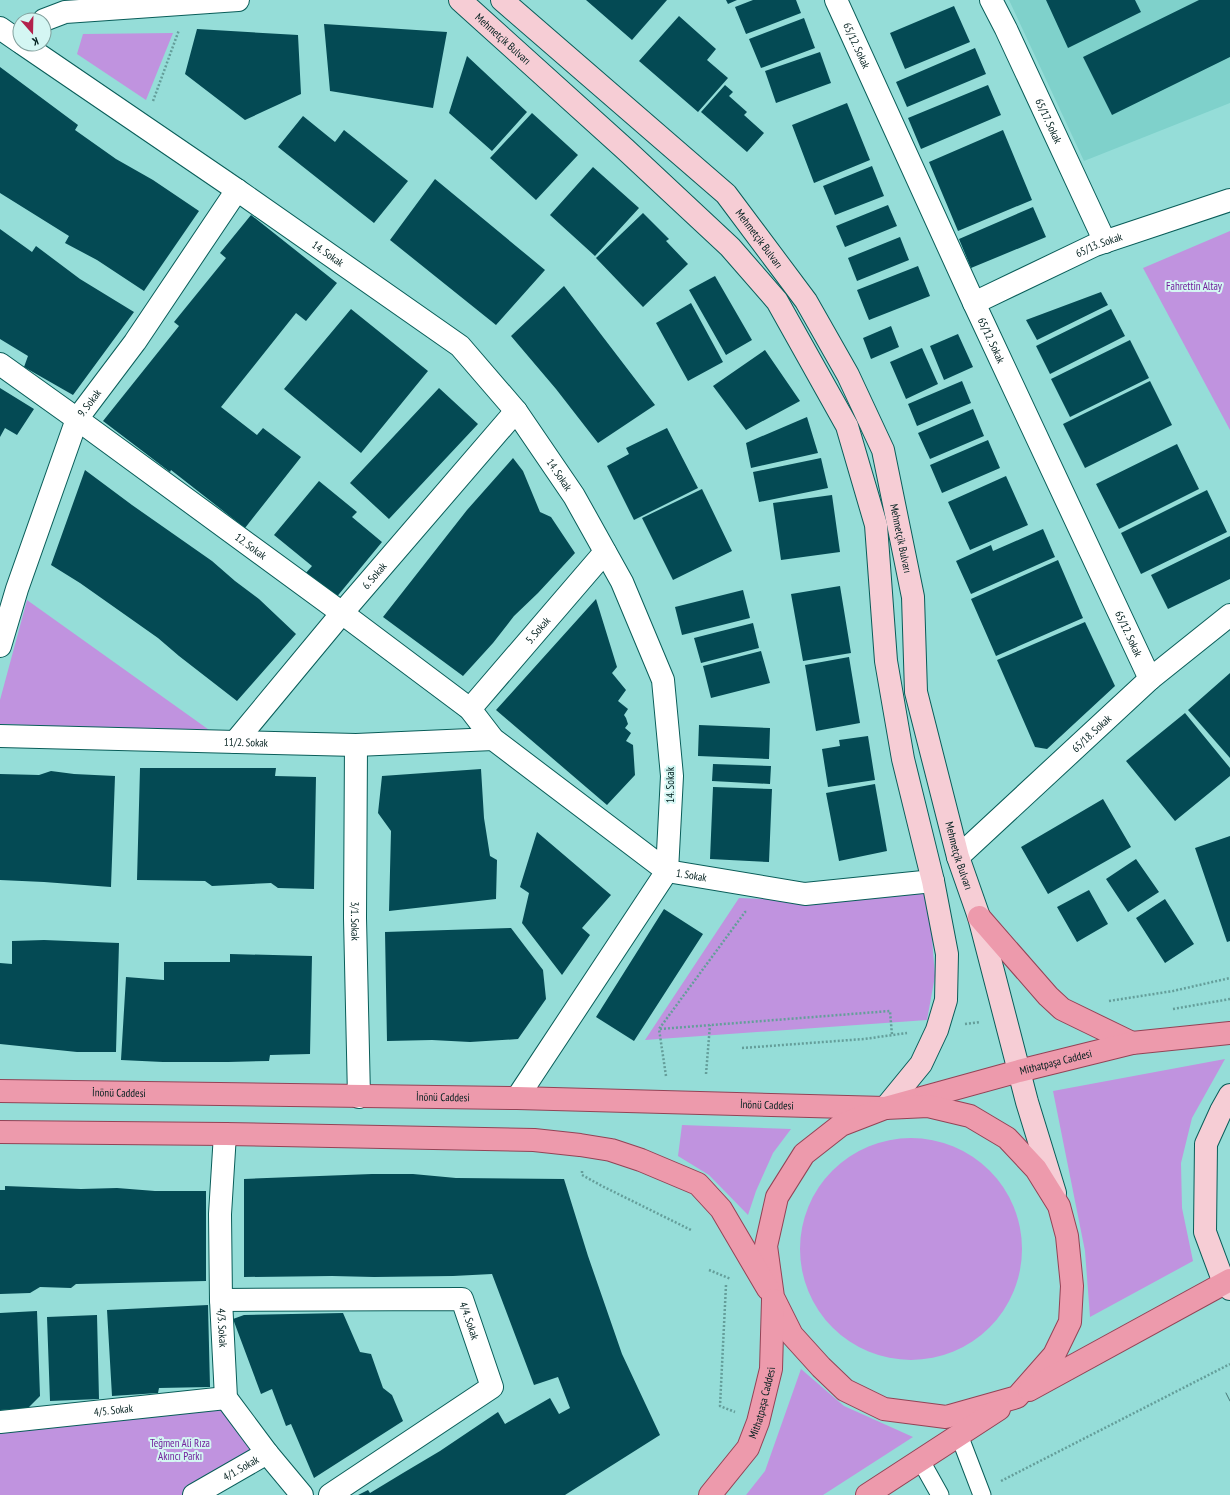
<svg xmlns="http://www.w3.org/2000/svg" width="1230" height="1495" font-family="'PT Sans Narrow',sans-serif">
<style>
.built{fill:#7fd1cb}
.green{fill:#c093df}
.building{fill:#044a54}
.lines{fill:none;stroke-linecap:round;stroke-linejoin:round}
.lane-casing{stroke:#095d59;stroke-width:19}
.street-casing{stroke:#095d59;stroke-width:24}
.secondary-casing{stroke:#095d59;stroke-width:24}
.primary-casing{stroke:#934356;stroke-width:24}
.path{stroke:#649e9a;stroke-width:2.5;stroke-dasharray:2 2;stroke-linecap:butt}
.lane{stroke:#fff;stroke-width:17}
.street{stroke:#fff;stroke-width:22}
.secondary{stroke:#f6cdd5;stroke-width:22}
.primary{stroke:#ed9aac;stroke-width:22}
.tram{stroke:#457674;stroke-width:1}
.labels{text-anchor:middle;stroke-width:4;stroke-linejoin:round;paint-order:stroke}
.street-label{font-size:11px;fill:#011e1d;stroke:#d4f6f3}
.park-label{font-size:11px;fill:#72219c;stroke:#d4f6f3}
</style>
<rect width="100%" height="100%" fill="#95ddd8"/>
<path class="built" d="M1009,0H1230V103L1084,161Z"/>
<path class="green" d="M173,33L146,100L77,54L83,34Z
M1230,231V430L1143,268Z
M27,600L212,732L0,724V700Z
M928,888L935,976L927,1020L645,1040L739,898L793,900Z
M1225,1059L1192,1118L1181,1163L1182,1208L1193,1261L1090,1317L1085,1251L1053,1091Z
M682,1125L791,1129L773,1153L756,1191L748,1215L709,1175L678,1156Z
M800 1249a111 111 0 1 1 222 0a111 111 0 1 1-222 0Z
M801,1369L844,1406L913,1437L823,1495H746L765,1471Z
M226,1398L267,1453L194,1495H0V1422Z"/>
<path class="building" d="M586,0H667L632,40Z
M726,0H737L728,4Z
M753,0H796L801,13L746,34L735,7Z
M1046,0H1135L1141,12L1068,48Z
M1199,0H1230V57L1112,115L1083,57Z
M954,6L970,42L905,69L890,33Z
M679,16L716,49L707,60L728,78L698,112L639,61Z
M804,18L815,48L761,68L749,39Z
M324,24L447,32L433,108L330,91Z
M197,29L298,35L301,94L245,120L185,74Z
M975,48L986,74L907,107L896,82Z
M820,52L831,83L776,103L765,71Z
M467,56L527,112L492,151L449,113Z
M0,67L78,125L75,130L116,159L153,180L199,211L144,291L97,260L65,243L69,236L0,193Z
M725,85L733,92L729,96L747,112L744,115L764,133L747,152L701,112Z
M988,85L1001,115L921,149L908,118Z
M847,103L870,160L814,183L792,125Z
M532,113L578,155L536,200L490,158Z
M303,116L335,142L344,130L408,181L374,223L278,147Z
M1003,130L1032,200L958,231L929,162Z
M872,166L884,196L835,215L823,186Z
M593,167L639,208L595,256L550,215Z
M435,179L545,270L496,325L390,240Z
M888,205L897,226L845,247L836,226Z
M1033,207L1046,237L971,268L959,239Z
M643,213L669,239L666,241L688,264L643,307L596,258Z
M251,215L337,283L306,321L296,313L221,407L257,435L263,428L301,457L245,528L171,470L170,472L103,421L179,326L174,322L226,258L220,253Z
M0,229L32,252L36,246L80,279L134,312L73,395L24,367L28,356L0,339Z
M900,237L909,260L857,281L848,258Z
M918,266L930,296L869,320L857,290Z
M715,276L752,340L726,355L689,290Z
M564,286L655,405L598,443L556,389L511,336Z
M1101,292L1108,305L1037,340L1026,320Z
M691,303L723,362L688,381L656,323Z
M351,309L428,371L361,453L284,389Z
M1111,309L1125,336L1050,374L1036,346Z
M891,326L899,347L871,359L863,338Z
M958,334L973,367L944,380L930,346Z
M1130,340L1149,378L1070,417L1051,379Z
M922,348L938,384L906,399L890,362Z
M765,350L800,401L746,430L713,386Z
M962,381L971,403L917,426L908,404Z
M1150,381L1172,425L1085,468L1063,424Z
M0,388L34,409L17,435L5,428L0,437Z
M439,388L478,424L389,519L350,483Z
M973,409L984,436L930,459L918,433Z
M807,417L818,453L751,468L746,443Z
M667,428L698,488L634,520L607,466L629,454L626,448Z
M988,440L1000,468L942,493L930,465Z
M1177,444L1199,489L1119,529L1096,484Z
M513,458L523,471L540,512L551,517L575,553L538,593L514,616L493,643L463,676L383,617L467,510Z
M821,458L828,488L759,502L753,472Z
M85,470L132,505L212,561L235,581L259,599L296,634L237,701L179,656L158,638L80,583L51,565Z
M1006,476L1028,525L970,550L948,502Z
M319,481L357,512L352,517L382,542L335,599L305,574L312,566L274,535Z
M702,489L732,551L673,580L642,518Z
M1207,490L1227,532L1141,574L1121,533Z
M832,495L840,552L781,560L773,503Z
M1043,529L1055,557L971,594L956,561L991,545L993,551Z
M1230,536V579L1168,609L1151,575Z
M1058,560L1083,618L996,656L971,599Z
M840,586L851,653L803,661L791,594Z
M743,590L750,618L682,635L675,607Z
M596,599L617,667L612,673L626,690L618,701L628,709L624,715L626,718L628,724L625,728L631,733L626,741L633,745L635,775L607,805L496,710Z
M1085,622L1115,686L1047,749L1035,747L997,660Z
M753,623L759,648L701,663L694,638Z
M761,651L770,683L711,698L703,666Z
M849,657L860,723L816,731L805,665Z
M1230,673V758L1188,710Z
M1185,713L1230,768V776L1175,821L1126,761Z
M699,725L770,728L769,759L698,756Z
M868,736L875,780L828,787L822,749L840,746L839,740Z
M713,764L771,766L770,784L712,781Z
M140,768H276L275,776L316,777L314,889L278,888L271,883L212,886L205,881L137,880Z
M481,769L484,818L490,856L497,860L496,899L389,911L391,831L378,813L382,776Z
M51,771L74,774L115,776L111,887L44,882L0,880V774L39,775Z
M875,784L887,851L839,861L826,793Z
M713,787L772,789L769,862L710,859Z
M1103,799L1131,847L1048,894L1021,847Z
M537,832L611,895L582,928L590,935L562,975L522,923L529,893L520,887Z
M1230,836V941L1227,942L1195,848Z
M1136,859L1159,892L1128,912L1106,879Z
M1089,890L1108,924L1077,942L1057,907Z
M1165,899L1194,944L1165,963L1136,918Z
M664,909L703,934L634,1041L596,1017Z
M511,928L543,970L546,999L518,1039L470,1042L432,1040L387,1041L385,932Z
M44,940L119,943L116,1052H77L0,1044V963L12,964V941Z
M230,954L312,956L310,1054L270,1055L269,1061L228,1062H163L121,1060L126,977L164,980V962H230Z
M372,1174H413L456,1178L564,1179L588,1256L622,1354L660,1435L565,1495H358L368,1490L370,1493L403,1473L440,1451L498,1412L505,1424L550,1398L559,1414L570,1408L558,1377L534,1385L492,1274L453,1276L374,1277L332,1276L244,1277V1179Z
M5,1186L81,1189L117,1188L155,1191H206V1281L76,1284L71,1288L40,1287L30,1293L0,1294V1190H5Z
M208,1305L210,1387L159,1388L158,1393L112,1396L107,1310Z
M37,1311L40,1396L27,1409L0,1410V1313Z
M343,1313L360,1352L371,1354L383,1388L392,1395L403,1421L314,1478L291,1424L286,1426L272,1389L261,1394L233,1319L244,1315Z
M97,1315L99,1399L50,1401L47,1317Z"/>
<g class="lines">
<defs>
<path id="lane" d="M959,1435L982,1495
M921,1461L940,1495"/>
<g id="street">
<path id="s1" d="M836,0L974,303L1150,679"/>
<path id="s2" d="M991,0L1006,29L1105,242"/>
<path d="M44,20L65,12L238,0"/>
<path d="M0,28L20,42"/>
<path id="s3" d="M23,44L237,190L460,346L516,411L574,496L622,582L663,680L672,776L667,871L517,1098"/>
<path id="s4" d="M974,303L1095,245L1230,200"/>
<path id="s5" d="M0,364L77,419L342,613L470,709L493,739L667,871L805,894L933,881"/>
<path id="s6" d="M0,646L17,589L77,419L135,342L237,190"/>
<path id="s7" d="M470,709L605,552"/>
<path id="s8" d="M0,736L356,745L493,739"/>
<path id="s9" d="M235,742L342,613L516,411"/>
<path id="s10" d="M356,745L355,918L359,1097"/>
<path id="s11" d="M958,857L1150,679L1230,615"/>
<path id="s12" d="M225,1134L220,1214L221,1300L226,1398L267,1453L302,1495"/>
<path id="s13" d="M221,1300L462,1299L492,1387L330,1495"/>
<path id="s14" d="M0,1422L226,1398"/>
<path id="s15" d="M194,1495L267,1453"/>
</g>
<g id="secondary">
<path id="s16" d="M460,0L625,149L730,247L777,301L847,426L876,525L886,661L903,759L933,881L947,954L946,1000L937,1030L921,1064L885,1108"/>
<path id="s17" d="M502,0L726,194L806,301L848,375L883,450L913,597L916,692L958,857L979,917L1027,1102L1055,1193"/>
<path d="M1230,1095L1221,1111L1206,1144L1205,1232L1224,1283L1230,1289"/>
</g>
<g id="primary">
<path d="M979,917L1048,996L1062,1009L1132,1043"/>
<path id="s18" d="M0,1091L517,1098L885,1108L1019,1071L1132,1043L1230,1033"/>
<path d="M928,1106L970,1116L1007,1138L1036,1169L1059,1206L1067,1236L1072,1286L1070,1322L1054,1355L1017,1397L946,1417L884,1409L845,1390L821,1367L792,1335L773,1297L766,1246L777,1197L804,1154L841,1125L885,1108Z"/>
<path d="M0,1132L225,1134L534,1140L580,1145L611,1150L641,1160L698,1184L721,1209L768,1289"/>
<path d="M1029,1390L1230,1280"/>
<path id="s19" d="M710,1495L748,1448L758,1422L771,1369L773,1300"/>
<path d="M867,1495L999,1409"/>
</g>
</defs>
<use href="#lane" class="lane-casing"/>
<use href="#street" class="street-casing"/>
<use href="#secondary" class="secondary-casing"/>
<use href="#primary" class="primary-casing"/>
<path class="path" d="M153,101L179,30
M1109,1001L1173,991L1230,978
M1173,1009L1230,999
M965,1024L980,1022
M660,1029L890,1011L892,1035
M742,1048L864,1039L907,1033
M706,1074L710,1025
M666,1076L659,1029L745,912H747
M582,1171V1175L602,1186L691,1230
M709,1270L731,1279
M726,1285L720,1406L735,1412
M1001,1481L1230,1364"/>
<use href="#lane" class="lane"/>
<use href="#street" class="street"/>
<use href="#secondary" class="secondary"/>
<use href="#primary" class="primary"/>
<path class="tram" d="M1226,1393L1230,1401"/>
</g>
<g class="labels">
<g class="street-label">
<text dy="4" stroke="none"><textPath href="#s16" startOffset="58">Mehmetçik Bulvarı</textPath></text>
<text dy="4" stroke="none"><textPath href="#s1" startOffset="50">65/12. Sokak</textPath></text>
<text dy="4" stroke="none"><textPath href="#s2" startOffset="134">65/17. Sokak</textPath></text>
<text dy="4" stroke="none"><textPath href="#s17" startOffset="352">Mehmetçik Bulvarı</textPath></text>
<text dy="4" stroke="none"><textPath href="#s4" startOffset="138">65/13. Sokak</textPath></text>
<text dy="4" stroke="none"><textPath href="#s3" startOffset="370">14. Sokak</textPath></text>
<text dy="4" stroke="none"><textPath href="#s1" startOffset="374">65/12. Sokak</textPath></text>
<text dy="4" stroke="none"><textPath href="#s6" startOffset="260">9. Sokak</textPath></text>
<text dy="4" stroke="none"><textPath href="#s3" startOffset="694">14. Sokak</textPath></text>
<text dy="4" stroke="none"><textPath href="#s17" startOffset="688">Mehmetçik Bulvarı</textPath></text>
<text dy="4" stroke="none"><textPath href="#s5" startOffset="310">12. Sokak</textPath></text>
<text dy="4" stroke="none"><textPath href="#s9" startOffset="217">6. Sokak</textPath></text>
<text dy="4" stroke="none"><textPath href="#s7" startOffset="104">5. Sokak</textPath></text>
<text dy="4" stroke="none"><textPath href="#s1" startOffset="698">65/12. Sokak</textPath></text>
<text dy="4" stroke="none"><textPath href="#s11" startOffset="182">65/18. Sokak</textPath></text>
<text dy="4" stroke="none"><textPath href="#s8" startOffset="246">11/2. Sokak</textPath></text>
<text transform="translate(670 785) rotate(-90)" y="4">14. Sokak</text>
<text dy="4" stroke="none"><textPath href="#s17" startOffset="1012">Mehmetçik Bulvarı</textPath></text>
<text dy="4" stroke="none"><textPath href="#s5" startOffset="864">1. Sokak</textPath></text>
<text dy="4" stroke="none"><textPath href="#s10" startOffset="176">3/1. Sokak</textPath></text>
<text dy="4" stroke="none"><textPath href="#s18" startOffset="1062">Mithatpaşa Caddesi</textPath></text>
<text dy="4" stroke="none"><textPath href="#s18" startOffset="119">İnönü Caddesi</textPath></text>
<text dy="4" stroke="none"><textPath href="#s18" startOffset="443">İnönü Caddesi</textPath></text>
<text dy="4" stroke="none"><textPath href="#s18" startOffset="767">İnönü Caddesi</textPath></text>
<text dy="4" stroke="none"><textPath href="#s13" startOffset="264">4/4. Sokak</textPath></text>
<text dy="4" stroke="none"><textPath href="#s12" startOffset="194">4/3. Sokak</textPath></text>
<text dy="4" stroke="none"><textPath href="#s19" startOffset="108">Mithatpaşa Caddesi</textPath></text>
<text dy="4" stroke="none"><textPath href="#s14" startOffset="114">4/5. Sokak</textPath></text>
<text dy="4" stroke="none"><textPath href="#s15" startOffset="54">4/1. Sokak</textPath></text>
</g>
<g class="park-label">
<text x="1194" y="290">Fahrettin Altay</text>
<text x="180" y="1447">Teğmen Ali Rıza<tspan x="180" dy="13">Akıncı Parkı</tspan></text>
</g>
</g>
<g transform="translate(32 32) rotate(160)"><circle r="19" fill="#d4f6f3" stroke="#80a09d"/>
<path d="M0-3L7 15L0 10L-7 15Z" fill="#b3214c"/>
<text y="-6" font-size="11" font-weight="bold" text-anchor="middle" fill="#011e1d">K</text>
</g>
</svg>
